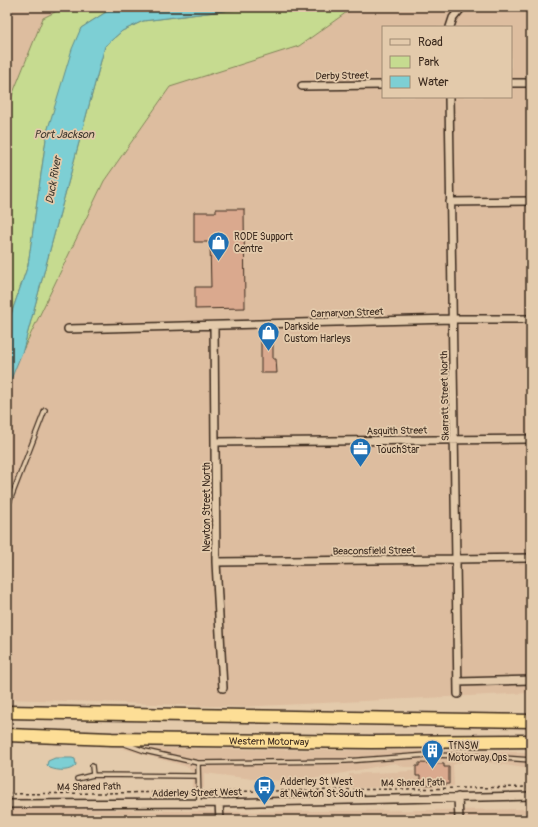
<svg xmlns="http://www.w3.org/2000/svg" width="538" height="827" font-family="Pangolin,sans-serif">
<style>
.built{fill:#ddbd9f;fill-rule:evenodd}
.green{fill:#c6db90;stroke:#808257}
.water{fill:#7dcfd4;stroke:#638d8b}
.building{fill:#daa98e;stroke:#3b2a1e}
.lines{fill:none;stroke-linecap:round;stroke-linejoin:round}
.lane-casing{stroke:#3b2a1e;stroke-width:6}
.street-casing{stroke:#3b2a1e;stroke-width:10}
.highway-casing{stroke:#3b2a1e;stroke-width:15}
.path{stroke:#3b2a1e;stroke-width:1.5;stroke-dasharray:3 3;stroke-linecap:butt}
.lane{stroke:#e3caab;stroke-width:3.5}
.street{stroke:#e3caab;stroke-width:7}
.highway{stroke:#fdde96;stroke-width:12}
.labels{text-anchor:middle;stroke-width:3.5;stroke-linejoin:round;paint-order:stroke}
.street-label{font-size:10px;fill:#3b2a1e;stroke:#e3caab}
.poi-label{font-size:10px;fill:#3b2a1e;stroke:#e3caab;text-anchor:start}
.water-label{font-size:11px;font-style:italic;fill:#423a30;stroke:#e3caab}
</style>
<rect width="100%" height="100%" fill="#e3caab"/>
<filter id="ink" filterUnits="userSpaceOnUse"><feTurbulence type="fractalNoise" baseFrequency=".025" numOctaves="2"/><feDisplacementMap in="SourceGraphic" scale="8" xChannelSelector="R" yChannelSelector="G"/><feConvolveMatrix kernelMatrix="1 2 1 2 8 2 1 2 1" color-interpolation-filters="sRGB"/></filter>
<g filter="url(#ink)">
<path class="built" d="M7,7H65L43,18L7,108Z
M354,7H531V693L241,707L7,699V389L23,350L104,181L170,87L299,46ZM383,27H511V97H383Z
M121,748L527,752L531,751V769L472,760H466L453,765L454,786L350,788L349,774L414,771V767H404L395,763L318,778L293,781L262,780L204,773V788L192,789V772L188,767Z
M7,808L233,812L531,809V820H7Z"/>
<path class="green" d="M65,7H114L81,28L47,132L28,265L7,326V108L43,18Z
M255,7H354L299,46L170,87L104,181L23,350L105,46L122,31L143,21Z"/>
<path class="water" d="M114,7H255L143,21L122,31L105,46L23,350L7,389V326L28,265L47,132L72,49L81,28Z
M55,758H72L75,759L76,765C70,772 58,771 50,768L47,765L48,761Z"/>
<path class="building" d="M216,209H244L245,308L195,309V287H211L210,242H194V212H216Z
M261,340H273V359H276L277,373H261Z
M419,763L444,764V767H449V784L420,785V776H416V766H419Z"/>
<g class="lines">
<defs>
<path id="lane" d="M7,508L45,410
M125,744L145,751L198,763L346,761L428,755L474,756L531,760
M198,763L199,803
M92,766L93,775
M77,779L93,775L198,776"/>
<path id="street" d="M450,27L453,18L462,7
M511,83H531
M302,86L383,85
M449,97L458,694
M450,202L531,201
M214,326L216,562L223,688
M68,329L452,319H531
M216,442L531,439
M216,562L531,558
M458,682L531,680
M458,797L459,820
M219,803L220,820
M7,804L219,803L531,796"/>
<g id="highway">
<path d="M7,712L531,721"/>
<path id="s1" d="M7,735L112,739L371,742L531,741"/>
</g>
</defs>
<use href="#lane" class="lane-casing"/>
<use href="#street" class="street-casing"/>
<use href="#highway" class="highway-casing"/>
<path class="path" d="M203,792L531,787
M7,794L193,792"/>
<use href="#lane" class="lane"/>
<use href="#street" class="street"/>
<use href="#highway" class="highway"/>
</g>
</g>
<defs>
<symbol id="shop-pin" viewBox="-11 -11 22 30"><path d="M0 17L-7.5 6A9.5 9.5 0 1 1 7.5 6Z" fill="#1f6fb2" stroke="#e3caab"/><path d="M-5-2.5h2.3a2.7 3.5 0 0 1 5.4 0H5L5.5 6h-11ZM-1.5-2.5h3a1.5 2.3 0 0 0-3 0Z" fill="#fff"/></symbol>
<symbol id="office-pin" viewBox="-11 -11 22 30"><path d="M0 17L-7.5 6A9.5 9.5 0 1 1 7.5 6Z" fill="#1f6fb2" stroke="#e3caab"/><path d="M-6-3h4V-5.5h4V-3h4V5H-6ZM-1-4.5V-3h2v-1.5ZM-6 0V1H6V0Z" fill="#fff"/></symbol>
<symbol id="building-pin" viewBox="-11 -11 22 30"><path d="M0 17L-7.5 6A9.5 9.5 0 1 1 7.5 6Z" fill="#1f6fb2" stroke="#e3caab"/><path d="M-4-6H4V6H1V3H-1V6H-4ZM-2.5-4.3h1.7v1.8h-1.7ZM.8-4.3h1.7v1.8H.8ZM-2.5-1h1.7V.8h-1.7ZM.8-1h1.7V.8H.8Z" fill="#fff"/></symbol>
<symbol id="bus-pin" viewBox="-11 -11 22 30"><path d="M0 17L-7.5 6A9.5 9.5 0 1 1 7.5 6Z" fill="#1f6fb2" stroke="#e3caab"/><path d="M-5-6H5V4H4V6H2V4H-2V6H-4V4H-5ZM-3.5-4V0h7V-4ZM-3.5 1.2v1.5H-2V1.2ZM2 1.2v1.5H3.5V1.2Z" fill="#fff"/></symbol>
</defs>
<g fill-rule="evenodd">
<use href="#shop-pin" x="206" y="230" width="25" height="34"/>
<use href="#shop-pin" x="256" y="320" width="25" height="34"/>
<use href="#office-pin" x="348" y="436" width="25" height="34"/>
<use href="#building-pin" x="420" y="738" width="25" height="34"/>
<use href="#bus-pin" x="252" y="774" width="25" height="34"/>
</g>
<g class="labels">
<g class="street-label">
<text transform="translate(342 75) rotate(-1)" y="4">Derby Street</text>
<text transform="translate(347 312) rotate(-2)" y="4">Carnarvon Street</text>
<text transform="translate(444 396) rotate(-91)" y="4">Skarratt Street North</text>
<text transform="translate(397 430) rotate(-1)" y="4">Asquith Street</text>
<text transform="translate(206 507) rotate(-90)" y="4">Newton Street North</text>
<text transform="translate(374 550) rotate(-1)" y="4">Beaconsfield Street</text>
<text dy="4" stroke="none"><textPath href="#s1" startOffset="262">Western Motorway</textPath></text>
<text transform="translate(413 782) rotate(-1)" y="4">M4 Shared Path</text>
<text transform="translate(89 786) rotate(-1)" y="4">M4 Shared Path</text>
<text transform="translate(197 792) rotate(-1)" y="4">Adderley Street West</text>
</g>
<g class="poi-label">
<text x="234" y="240">RODE Support<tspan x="234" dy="12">Centre</tspan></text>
<text x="284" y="330">Darkside<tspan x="284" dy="12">Custom Harleys</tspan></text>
<text x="376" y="453">TouchStar</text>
<text x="448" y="749">TfNSW<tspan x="448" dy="12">Motorway Ops</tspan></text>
<text x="280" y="785">Adderley St West<tspan x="280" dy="12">at Newton St South</tspan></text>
</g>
<g class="water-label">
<text x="64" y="138">Port Jackson</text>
<text transform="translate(53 180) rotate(-80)" y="4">Duck River</text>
</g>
</g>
<rect width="538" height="827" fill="none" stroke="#e3caab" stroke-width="24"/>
<rect x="12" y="12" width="514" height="803" fill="none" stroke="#3b2a1e" stroke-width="1.5" filter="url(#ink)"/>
<rect x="382" y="26" width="130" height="72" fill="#e3caab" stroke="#a08a73"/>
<rect x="390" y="39" width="20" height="6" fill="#e3caab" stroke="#a08a73"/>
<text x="418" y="46" font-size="12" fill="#3b2a1e">Road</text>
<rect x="390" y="56" width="20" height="12" fill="#c6db90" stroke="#a08a73"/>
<text x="418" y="66" font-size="12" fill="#3b2a1e">Park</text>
<rect x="390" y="76" width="20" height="12" fill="#7dcfd4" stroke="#a08a73"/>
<text x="418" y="86" font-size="12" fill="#3b2a1e">Water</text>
</svg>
